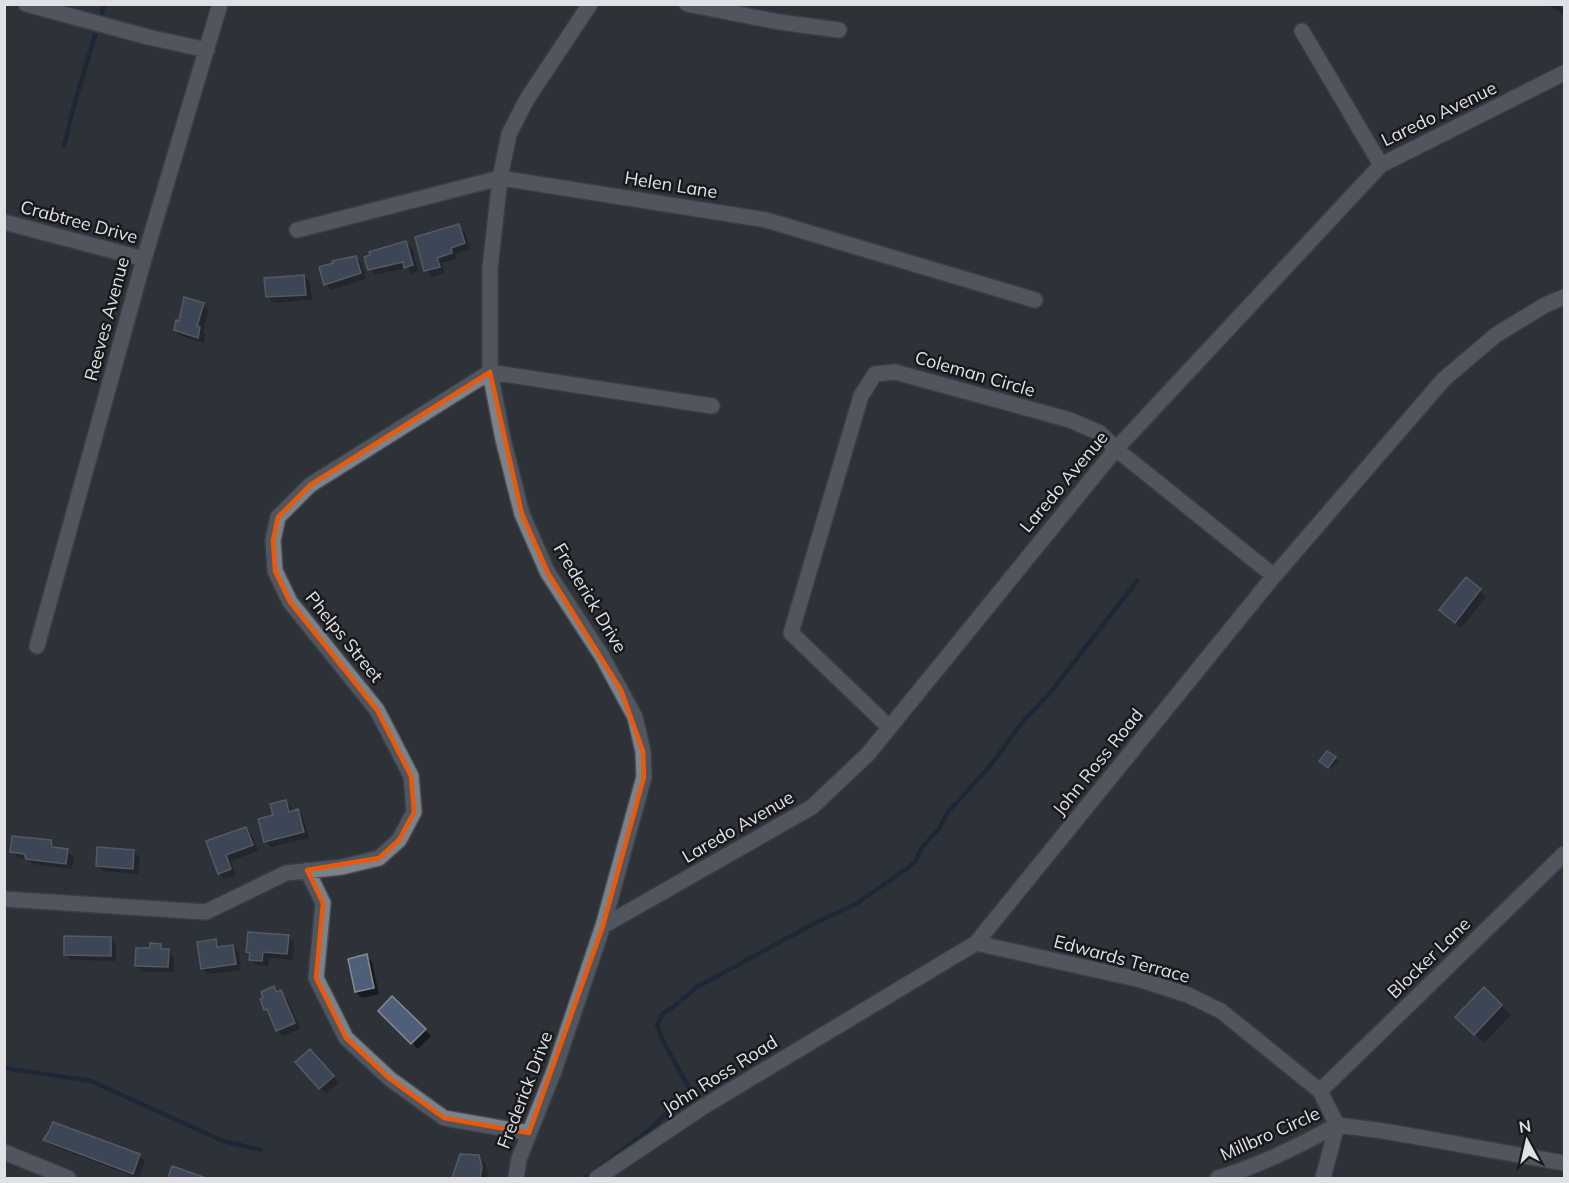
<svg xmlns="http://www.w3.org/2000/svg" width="1569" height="1183" font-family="Mulish,sans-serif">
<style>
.shadow{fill:#0007}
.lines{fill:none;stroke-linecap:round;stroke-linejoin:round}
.stream{stroke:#0e1c33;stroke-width:4.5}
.building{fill:#4f5f7a;stroke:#858a91;stroke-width:1.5}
.minor-casing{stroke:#4a4d52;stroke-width:18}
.minor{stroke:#7d8289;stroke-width:15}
.marked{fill:none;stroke:#e8590c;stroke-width:4.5;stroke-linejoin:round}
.labels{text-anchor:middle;stroke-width:5;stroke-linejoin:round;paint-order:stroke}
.street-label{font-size:18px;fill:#dfe1e5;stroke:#18191c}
</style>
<rect width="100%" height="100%" fill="#2e3238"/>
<path class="shadow" d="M459,226L465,232L470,249L456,254L457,259L442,263L445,273L432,277L426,271L417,238Z
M406,242L412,248L418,271L412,274L407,268L375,275L369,269Z
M356,257L362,264L366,279L331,290L325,284Z
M304,276L310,282L312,300L274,303L268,297Z
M203,304L209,310L203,332L205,335L204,343L181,336L175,330Z
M1466,579L1486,597L1461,628L1447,616Z
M1328,753L1338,761L1331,769L1324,764Z
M285,801L291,807L293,812L297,811L303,817L309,838L271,847L265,841Z
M246,829L252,835L258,851L231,861L236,876L225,879L219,873L208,842Z
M50,842L56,848L68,851L74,857L72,869L33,864L28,859L18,858L12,852Z
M134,851L140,858L138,874L103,871L97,865Z
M288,936L294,942L293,960L269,958L268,966L257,965L251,959V955L248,952Z
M110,938L116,944V961L71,960L65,954Z
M215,941L222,948L233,946L239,952L241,970L208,974L202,968Z
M160,945L174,956V972H143L137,966L151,950Z
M366,956L372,962L379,994L362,998L356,992Z
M273,988L278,993L281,992L287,998L300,1029L283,1036L277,1030L271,1014L266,1009Z
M1484,989L1511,1015L1484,1043L1457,1017Z
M392,998L431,1036L418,1049L380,1011Z
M316,1057L339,1083L326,1094L297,1062Z
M45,1140L139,1155L145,1161L139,1178H137L51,1145Z
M461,1156H478L485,1163L488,1174L487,1178H454Z"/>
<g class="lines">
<path class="stream" d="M1551,4L1564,12
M102,13L104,4
M64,146L73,109L95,35
M4,1068L91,1081L223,1141L261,1150
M585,1178L648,1131L691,1091L663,1041L657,1025L663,1013L672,1008L697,987L817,922L856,904L909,867L916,860L922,847L939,829L948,812L991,765L1024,720L1050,693L1137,581"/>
</g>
<path class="building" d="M459,224L465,243L451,248L452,253L437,258L440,267L424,271L415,237Z
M406,241L413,265L404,268L403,262L368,270L364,257L370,255L369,252Z
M356,256L361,273L324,285L319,267L333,263L332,261Z
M304,275L306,295L266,297L264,278Z
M184,297L204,303L197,326L200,327L198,338L174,330L176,320L179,321Z
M1466,577L1481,589L1455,623L1439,610Z
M1327,751L1336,757L1328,768L1319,761Z
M286,800L289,812L298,809L304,832L264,842L258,819L273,815L270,804Z
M246,827L253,845L226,855L231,869L218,874L206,841Z
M12,836L51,840L52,847L68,849L66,864L26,859L24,854L10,852Z
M97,847L134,850L133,869L96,866Z
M248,932L289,935L287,954L263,952L262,961L249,960L250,953L246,952Z
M64,936L111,937V956L64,955Z
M216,939L217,947L233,945L236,964L201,969L197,942Z
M150,943L161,944V949H169L168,967L135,966L136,948H150Z
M367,954L374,988L355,992L348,959Z
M274,986L276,992L281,990L295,1023L276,1031L267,1009L264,1010L260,999L263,998L261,992Z
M1484,987L1502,1005L1474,1035L1455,1017Z
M392,996L426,1029L411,1044L378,1011Z
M310,1049L334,1076L319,1089L295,1062Z
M53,1122L140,1154L133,1174L43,1140L49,1131Z
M460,1154L479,1155L482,1167L480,1178H452Z
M172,1166L206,1178H168Z"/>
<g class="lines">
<defs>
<path id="minor" d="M26,4L148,37L207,50
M687,4L779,22L839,30
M1302,31L1381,165
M4,222L144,259
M297,230L500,178L766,220L1035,300
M37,646L144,259L220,4
M889,727L791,633L861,396L875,374L895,372L1070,420L1100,433L1116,449L1274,576
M307,870L323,903L316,978L346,1038L390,1079L444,1118L529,1133
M4,899L206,912L286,873L342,867L379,858L399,840L414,812L411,776L377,710L290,602L275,571L273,540L278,517L310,485L490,372L712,406
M603,926L812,807L868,754L1116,449L1381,165L1564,73
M976,943L1141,980L1188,995L1221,1011L1320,1091L1337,1125L1384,1131L1564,1163
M1320,1091L1564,854
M4,1152L68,1178
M516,1178L519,1159L554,1071L603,926L644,777L643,751L635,717L602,656L548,573L522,514L503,439L490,372V269L500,178L509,134L527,99L590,4
M597,1178L703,1107L976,943L1274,576L1444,379L1496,335L1545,305L1564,297
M1218,1178C1259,1166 1299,1146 1337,1125
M1323,1178L1337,1125"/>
</defs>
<use href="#minor" class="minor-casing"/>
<use href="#minor" class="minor"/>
</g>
<path d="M0 0H1569V1183H0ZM490,372L522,514L548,573L621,690L643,751L644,777L603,926L529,1133L444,1118L390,1079L346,1038L316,978L323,903L307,870L379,858L399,840L414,812L411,776L377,710L290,602L275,571L273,540L278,517L310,485Z" fill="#2e3238" fill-opacity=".55" fill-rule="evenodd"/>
<path class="marked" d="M490,372L522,514L548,573L621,690L643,751L644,777L603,926L529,1133L444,1118L390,1079L346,1038L316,978L323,903L307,870L379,858L399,840L414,812L411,776L377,710L290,602L275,571L273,540L278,517L310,485Z"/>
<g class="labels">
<g class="street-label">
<text transform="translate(1439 114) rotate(-26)" y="6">Laredo Avenue</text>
<text transform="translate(671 185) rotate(9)" y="6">Helen Lane</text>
<text transform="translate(79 222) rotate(15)" y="6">Crabtree Drive</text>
<text transform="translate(107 319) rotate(-75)" y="6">Reeves Avenue</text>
<text transform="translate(975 374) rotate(16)" y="6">Coleman Circle</text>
<text transform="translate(1064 482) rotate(-50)" y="6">Laredo Avenue</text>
<text transform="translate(590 598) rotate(59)" y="6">Frederick Drive</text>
<text transform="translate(344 637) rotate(51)" y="6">Phelps Street</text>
<text transform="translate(1098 762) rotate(-51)" y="6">John Ross Road</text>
<text transform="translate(738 827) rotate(-30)" y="6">Laredo Avenue</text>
<text transform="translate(1429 958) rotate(-44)" y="6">Blocker Lane</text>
<text transform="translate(1122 959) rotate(15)" y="6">Edwards Terrace</text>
<text transform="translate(720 1075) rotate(-32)" y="6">John Ross Road</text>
<text transform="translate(525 1090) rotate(-69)" y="6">Frederick Drive</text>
<text transform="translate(1270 1134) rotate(-24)" y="6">Millbro Circle</text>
</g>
</g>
<rect width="1569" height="1183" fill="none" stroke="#dfe1e5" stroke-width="12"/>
<g transform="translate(1527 1141) rotate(352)" stroke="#18191c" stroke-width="4.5" paint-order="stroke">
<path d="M0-4.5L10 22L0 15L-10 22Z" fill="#dfe1e5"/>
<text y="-9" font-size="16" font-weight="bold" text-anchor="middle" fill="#dfe1e5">N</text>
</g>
</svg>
